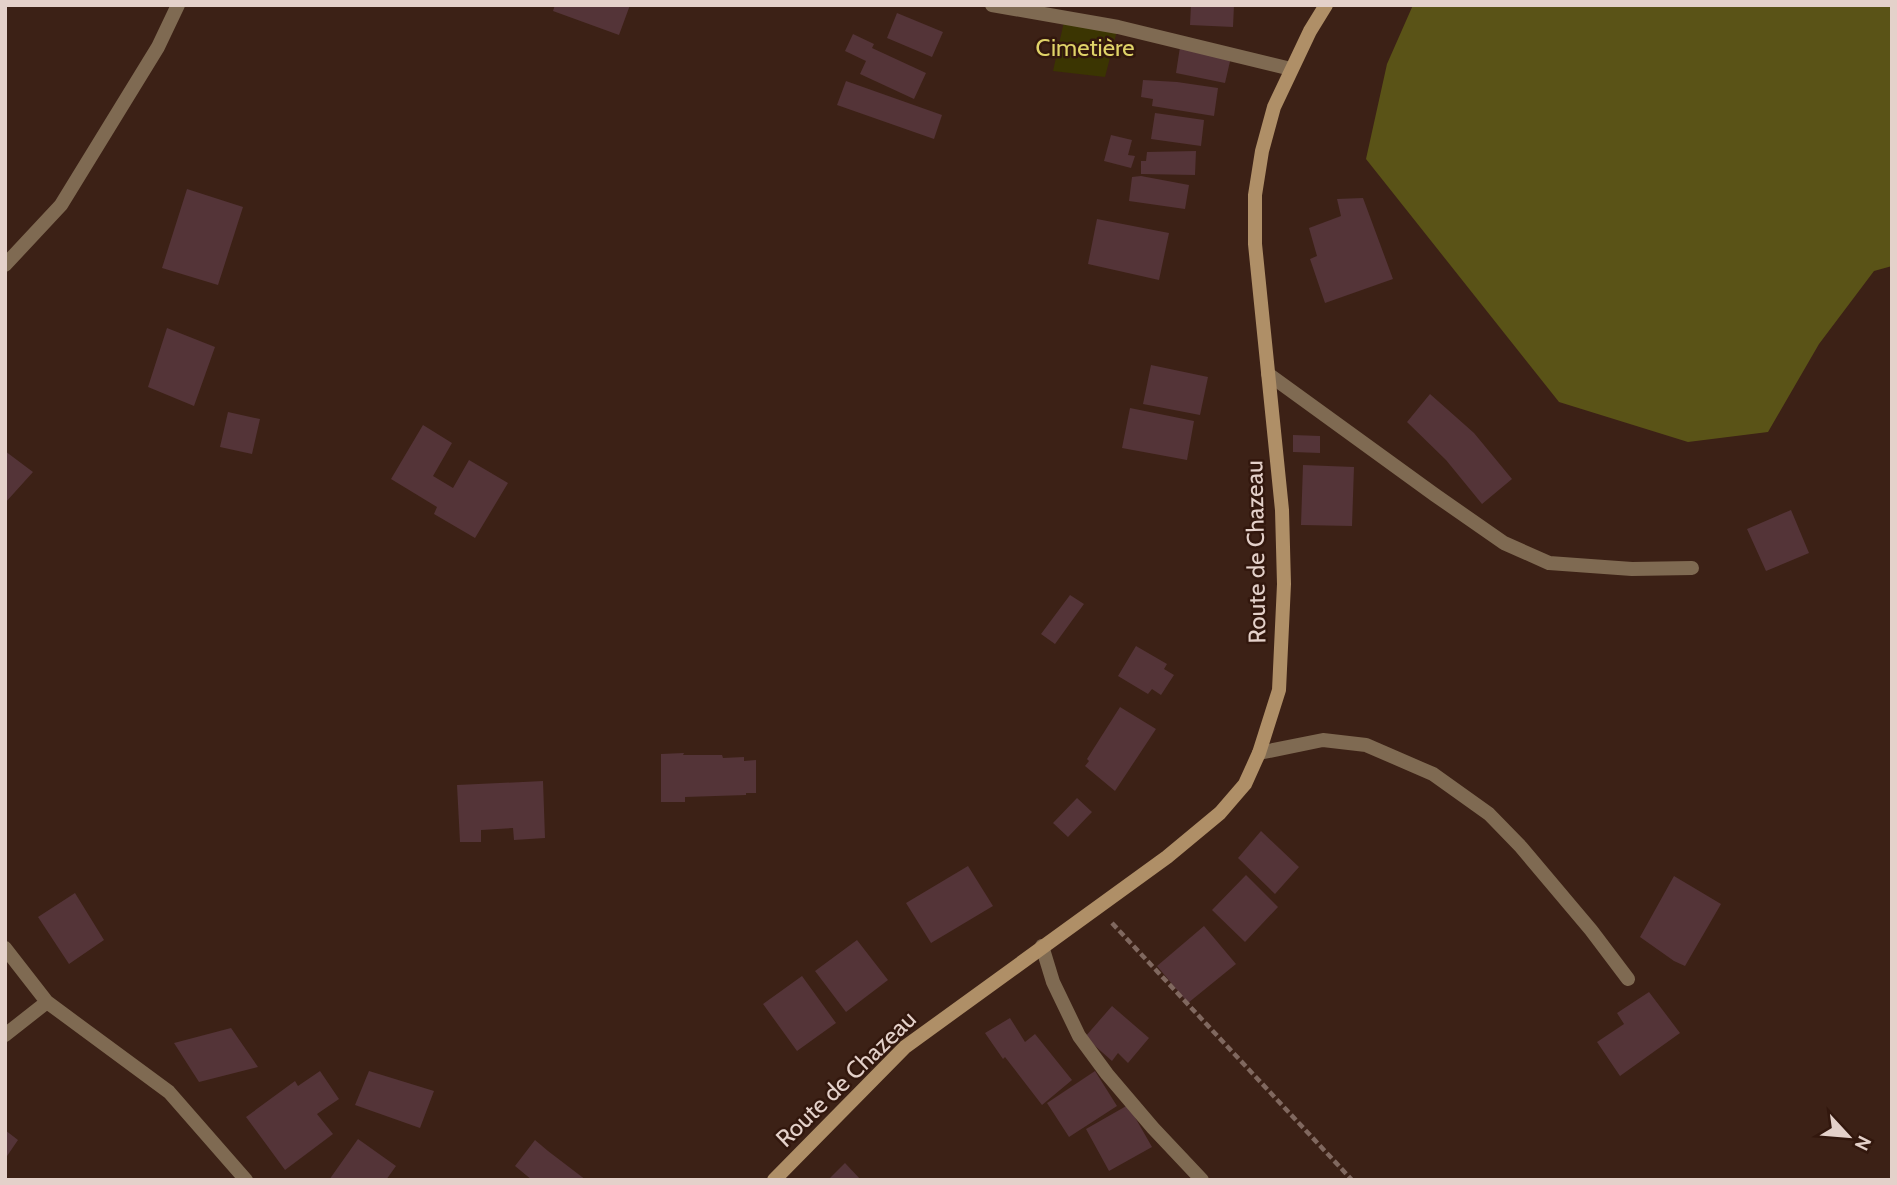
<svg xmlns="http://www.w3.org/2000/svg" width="1897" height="1185" font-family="Cabin,sans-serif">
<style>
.green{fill:#3b3502}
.forest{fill:#5a5317}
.building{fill:#543438}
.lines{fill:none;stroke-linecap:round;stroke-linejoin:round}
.path{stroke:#80685f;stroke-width:4.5;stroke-dasharray:7 3.5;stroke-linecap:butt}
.lane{stroke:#7f6a52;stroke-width:14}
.street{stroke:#7f6a52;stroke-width:14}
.secondary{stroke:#af8f67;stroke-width:14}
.labels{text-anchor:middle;stroke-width:5;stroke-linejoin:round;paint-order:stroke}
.park-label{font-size:24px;fill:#e0d368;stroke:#32170d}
.street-label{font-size:24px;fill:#e4d1ca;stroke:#32170d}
</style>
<rect width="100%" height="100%" fill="#3c2116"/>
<path class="green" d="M1065,17L1118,27L1105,77L1053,71Z"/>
<path class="forest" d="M1413,5H1892V266L1874,271L1819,344L1768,432L1688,442L1559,402L1366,159L1387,64Z"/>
<path class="building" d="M555,5H630L619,35L553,11Z
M1191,5H1234L1233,27L1190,25Z
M897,13L943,32L932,57L887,38Z
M853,34L874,44L872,48L926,73L914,99L860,74L866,61L845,51Z
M1180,47L1231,57L1225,83L1176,73Z
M1143,80L1177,82L1218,88L1214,116L1152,106L1153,99L1141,97Z
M846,81L942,115L934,139L837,105Z
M1155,113L1204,120L1201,146L1151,139Z
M1111,135L1132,140L1128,155L1135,156L1131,168L1104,161Z
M1196,151L1195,175L1141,174V161H1146L1147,152Z
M1141,176L1189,185L1185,209L1129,201L1132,177Z
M187,189L243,207L218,285L162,268Z
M1363,198L1393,279L1325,303L1310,259L1317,256L1309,228L1341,216L1337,199Z
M1097,219L1169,233L1159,280L1088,264Z
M167,328L215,347L194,406L148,387Z
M1151,365L1208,377L1200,415L1143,404Z
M1430,394L1474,433L1512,479L1482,504L1446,460L1407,422Z
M1130,408L1194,421L1187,460L1122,448Z
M228,412L260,419L252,454L220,447Z
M423,425L452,443L433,476L453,488L469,460L508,483L475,538L434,514L437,507L391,479Z
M1293,435L1320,436V453L1293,452Z
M5,451L33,472L5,503Z
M1303,465L1354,467L1352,526L1301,525Z
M1791,510L1809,553L1766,571L1747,529Z
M1070,595L1084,604L1055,644L1041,634Z
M1136,646L1167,664L1164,669L1174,675L1161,695L1152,689L1148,694L1118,676Z
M1120,707L1156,729L1115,791L1085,766L1089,761L1087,759Z
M684,753L683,755H722L723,758L744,757V761L756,760V793H746V795L685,797V802H661V754Z
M543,781L545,838L514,840L513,828L481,830V842H460L457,785Z
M1077,798L1092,812L1068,837L1053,823Z
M1261,831L1299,867L1275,894L1238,858Z
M968,866L993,906L931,943L906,903Z
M1246,875L1278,907L1245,942L1212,910Z
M1674,876L1721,904L1685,966L1674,961L1640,937Z
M75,893L104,940L69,964L38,917Z
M1204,926L1236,964L1188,1003L1157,966Z
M857,940L888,980L846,1012L815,971Z
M802,976L836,1023L797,1051L763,1004Z
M1649,992L1680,1033L1620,1076L1597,1042L1624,1024L1617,1013Z
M1112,1006L1149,1038L1128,1063L1118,1053L1112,1061L1085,1037Z
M1010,1018L1025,1042L1035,1034L1072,1080L1042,1105L1005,1057L1003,1059L985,1033Z
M231,1028L258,1067L199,1082L174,1043Z
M320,1071L339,1099L317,1114L333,1134L285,1170L246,1117L295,1081L298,1086Z
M369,1071L434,1091L420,1128L355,1105Z
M1095,1071L1117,1106L1069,1137L1047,1103Z
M1128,1105L1152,1147L1109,1171L1086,1129Z
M5,1130L18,1140L5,1159Z
M358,1139L396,1166L386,1180H329Z
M535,1140L548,1151L586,1180H532L515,1166Z
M845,1163L861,1180H828Z"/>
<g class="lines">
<path class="path" d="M1112,923L1352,1180"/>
<path class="lane" d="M1268,374L1435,495L1504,543L1549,563L1632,569L1692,568
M1259,753L1323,740L1366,745L1433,774L1489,814L1521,847L1591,930L1628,979"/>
<path class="street" d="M992,5L1118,27L1291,69
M5,265L61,205L158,47L178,5
M1042,946L1053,982L1079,1036L1107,1074L1153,1128L1202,1180
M5,948L47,1002L169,1092L246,1180
M5,1035L47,1002"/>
<path class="secondary" d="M774,1180L905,1047L1167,857L1220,813L1245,784L1259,753L1279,690L1284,584L1282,510L1255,244V195L1262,151L1274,107L1310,31L1326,5"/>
</g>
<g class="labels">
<g class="park-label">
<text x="1085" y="56">Cimetière</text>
</g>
<g class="street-label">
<text transform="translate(1256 552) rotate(-91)" y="8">Route de Chazeau</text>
<text transform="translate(846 1079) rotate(-44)" y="8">Route de Chazeau</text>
</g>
</g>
<rect width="1897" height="1185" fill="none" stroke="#e4d1ca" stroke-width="14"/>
<g transform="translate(1848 1136) rotate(116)" stroke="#32170d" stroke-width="5" paint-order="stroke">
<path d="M0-5L12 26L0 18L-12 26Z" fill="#e4d1ca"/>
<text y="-10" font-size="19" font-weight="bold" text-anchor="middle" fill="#e4d1ca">N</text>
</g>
</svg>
